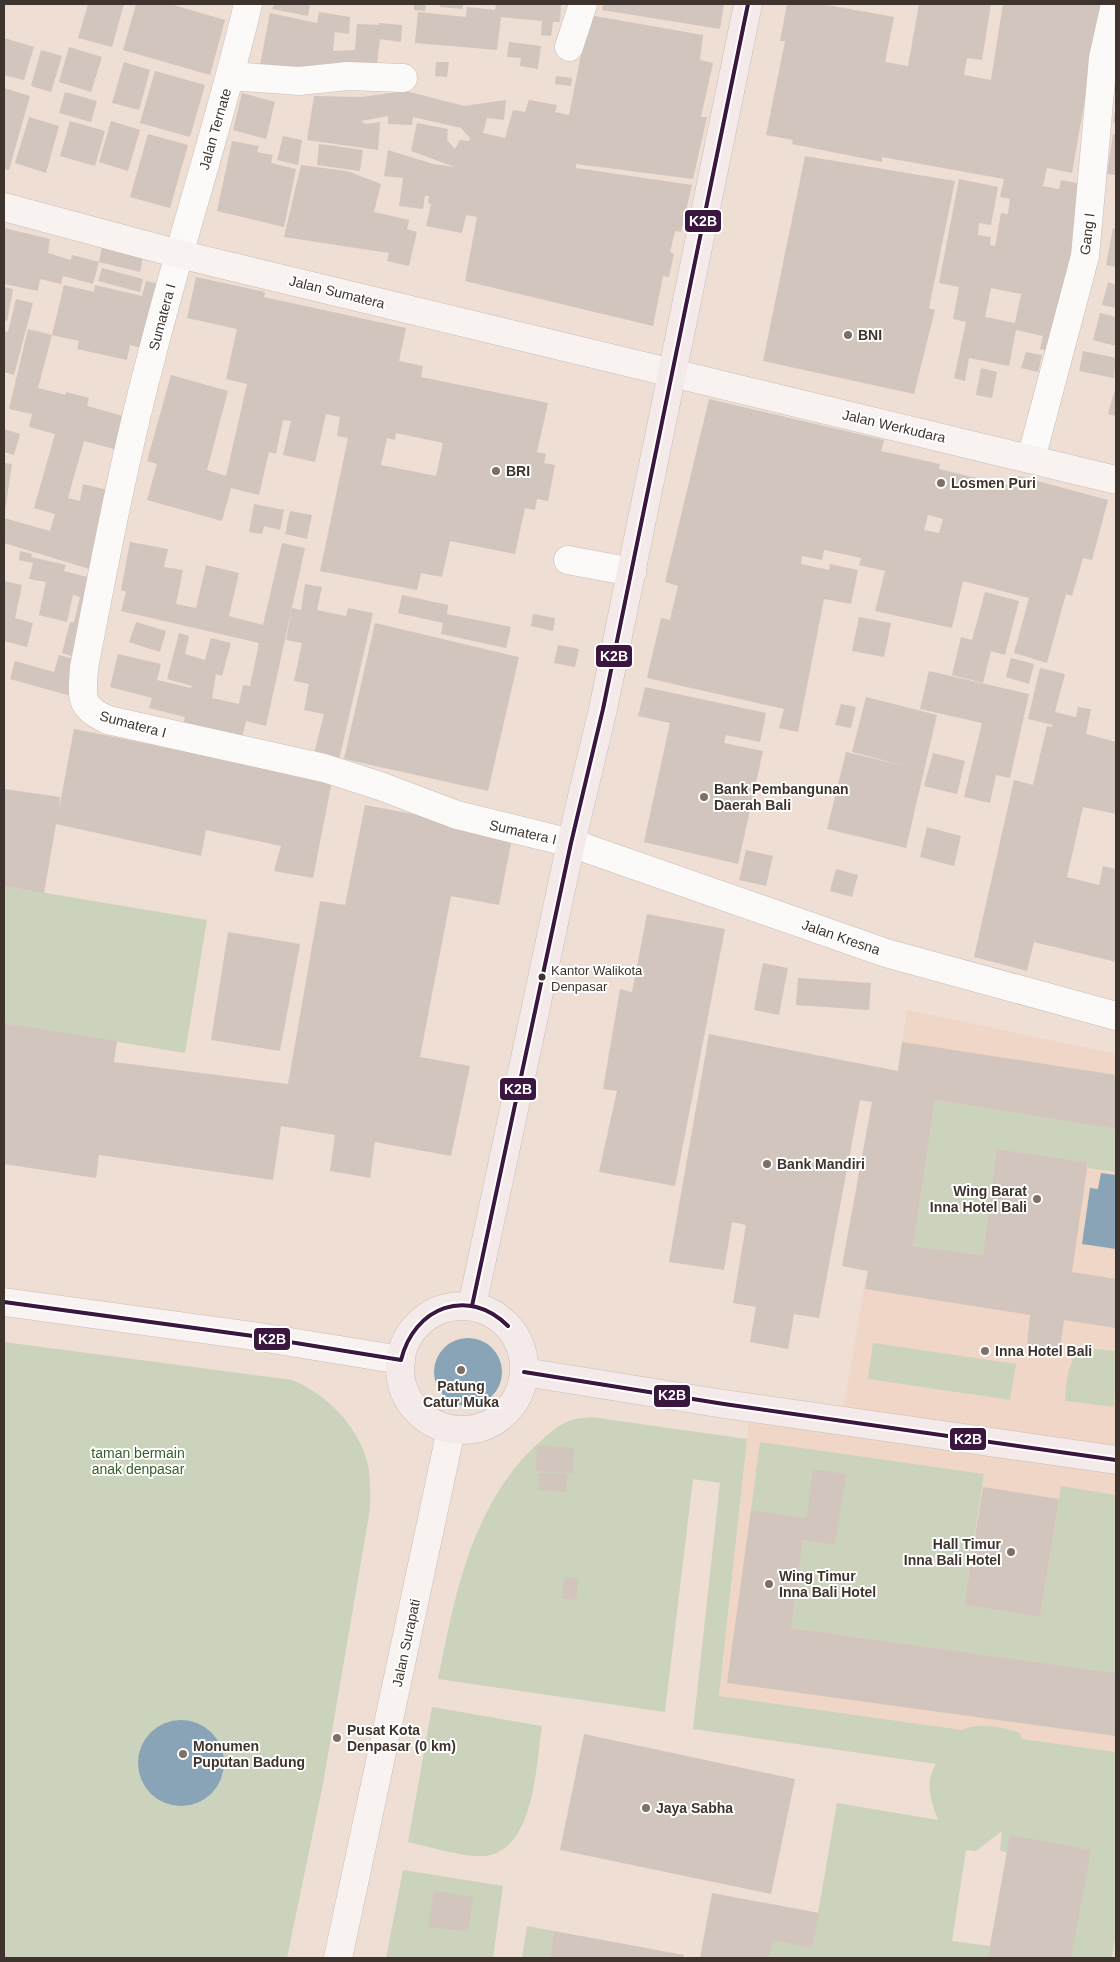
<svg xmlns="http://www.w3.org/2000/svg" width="1120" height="1962" font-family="Helvetica,sans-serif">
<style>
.built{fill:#f0d6c6}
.green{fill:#ccd3bc;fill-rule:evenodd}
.water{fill:#89a3b7}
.building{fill:#d1c5bd;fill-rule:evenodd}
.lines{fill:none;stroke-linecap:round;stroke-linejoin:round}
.street-casing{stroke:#c9bdb6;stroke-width:29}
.secondary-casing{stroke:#c9bdb6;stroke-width:29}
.primary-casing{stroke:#c7bfba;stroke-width:29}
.street{stroke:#fcfaf9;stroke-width:28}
.secondary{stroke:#f8f2f1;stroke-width:28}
.primary{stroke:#f3eae9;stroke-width:28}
.bus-1-casing{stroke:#fff;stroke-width:8}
.bus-1{stroke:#3b163f;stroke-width:4}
.poi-dot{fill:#7c7067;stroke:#fff;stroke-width:2}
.bus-dot{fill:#3f342d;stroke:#fff;stroke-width:2}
.labels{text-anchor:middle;stroke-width:4;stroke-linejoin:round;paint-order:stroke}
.bus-label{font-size:13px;fill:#3f342d;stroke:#fff;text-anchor:start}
.street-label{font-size:14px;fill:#3f342d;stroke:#fff}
.poi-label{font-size:14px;font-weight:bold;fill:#3f342d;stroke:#fff;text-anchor:start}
.park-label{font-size:14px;fill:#345f25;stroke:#fff}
.line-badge{stroke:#fff;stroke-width:2}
.badge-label{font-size:14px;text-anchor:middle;font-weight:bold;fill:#fff}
</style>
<rect width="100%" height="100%" fill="#eeded4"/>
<path class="built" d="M907,1010L1116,1054V1752L719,1697L750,1413L841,1424L867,1271L842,1266L872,1102L892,1106Z"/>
<path class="green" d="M4,886L207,920L185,1053L4,1023Z
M935,1100L1116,1129V1172L1088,1168V1162L997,1149L983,1255L913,1246Z
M4,1342L292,1380C326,1393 361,1429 368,1466C371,1480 370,1494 370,1509L323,1784L287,1958H4Z
M873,1343L1016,1364L1010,1400L868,1379Z
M1094,1349L1116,1351L1114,1407L1065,1401C1066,1385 1067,1368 1076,1354Z
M591,1417L747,1439L719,1696L962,1730C979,1722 1003,1727 1020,1733L1022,1739L1116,1752V1932L1112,1958H769L773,1941L812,1948L837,1803L938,1820C931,1800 924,1784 936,1764L693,1729L720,1483L693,1479L665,1712L438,1679C455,1597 470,1510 533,1448C543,1439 556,1426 569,1421C575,1418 585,1418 591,1417ZM1002,1831L1000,1850L1007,1853L990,1946L952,1941L966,1850L976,1851Z
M760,1442L984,1474L964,1605L1040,1617L1061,1486L1116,1495V1673L791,1628L803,1540L835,1545L845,1474L813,1470L806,1518L751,1510Z
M432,1707L542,1726C536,1763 535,1853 483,1856C461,1857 430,1847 408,1842Z
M403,1870L503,1886L493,1958H386Z
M527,1926L554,1931L550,1958H522Z"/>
<path class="water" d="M1101,1173L1116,1175V1249L1082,1244L1090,1188L1098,1189Z
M434 1372a34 34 0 1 1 68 0a34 34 0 1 1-68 0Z
M138 1763a43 43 0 1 1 86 0a43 43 0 1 1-86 0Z"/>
<path class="building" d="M88,4H124L112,47L78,38Z
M136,4H170L225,20L210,75L123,50Z
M274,4H310L308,16L272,9Z
M414,4H426L425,11L414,10Z
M440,4H463V9L440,7Z
M496,4H561L560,22H553L551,36L541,35L542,21L501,17L497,50L415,43L418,12L466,17L467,7L495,10Z
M603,4H724L720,29L602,10Z
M787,4H822L894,17L885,62L908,66L919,4H991L982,60L967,58L964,75L991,80L1003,4H1109L1099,19L1072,173L1047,168L1043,186L1059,189L1061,180L1087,185L1058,353L1040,349L1043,336L1016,330L1009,366L969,358L965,381L954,378L966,322L953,319L959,287L939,283L959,179L998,187L991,225L979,223L978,235L991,237L990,245L995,246L1001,213L1008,214L1010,199L1000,197L1004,179L882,157V162L792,144L793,140L766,135L785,41H780ZM991,288L1021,294L1015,323L985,317Z
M319,12L350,17L349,34L335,32L333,51L355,50L357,24L379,25V23L402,25L401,42L380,39L376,71L337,63L336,76L259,70L270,13L317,23Z
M589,15L703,35L700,60L713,63L701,117H707L693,179L576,164V168L692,185L681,232L675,231L670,252L674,254L669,277L663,276L653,326L465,281L477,217L466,215L462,233L426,226L431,204L428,203L429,196H425L423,209L399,206L403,178L384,176L388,150L433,164L455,167L411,151L417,123L448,129L447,140L455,149L460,140L469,141L470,138L461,128L413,117L412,125L388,124V116L361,121L365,124L380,122L378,150L307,140L314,96L361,97L406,91L464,106L506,100L504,120L487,118L483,133L505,138L513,110L525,112L529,100L557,105L555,112L569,115Z
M4,38L34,47L24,80L4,75Z
M509,42L541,46L538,69L520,66L521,58L507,57Z
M69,47L102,57L91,92L59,82Z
M41,50L62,56L51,92L31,86Z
M124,62L150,70L139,110L112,103Z
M436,62H449L447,77L435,76Z
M155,71L205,85L190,137L140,123Z
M556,76L572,78L571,86L555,84Z
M4,88L30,96L9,170L4,169Z
M65,92L97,101L91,122L59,113Z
M242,93L275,102L266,139L233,130Z
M1115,111H1116V123L1113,122Z
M29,117L59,126L46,173L15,163Z
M70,121L105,131L95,166L60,156Z
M111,121L140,130L128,171L99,162Z
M148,134L188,145L170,208L130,197Z
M1113,134H1116V175L1107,174Z
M283,136L302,140L298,165L277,160Z
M232,141L259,146L257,152L273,155L271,163L296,169L284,227L217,211Z
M319,144L363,150L360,171L317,165Z
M805,156L955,181L929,308L935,310L914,394L763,361Z
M301,165L347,171L381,184L374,212L409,220L407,229L417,232L409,266L387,261L389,253L284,237Z
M4,228L50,239L48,253L71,260L72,255L99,262L102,247L143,257L140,272L99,262L93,284L63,276L61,284L40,279L38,291L4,284Z
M1113,228L1116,229V267L1106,265Z
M102,268L143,279L140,292L98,281Z
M196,277L265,292L264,297L406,328L399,361L423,366L421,377L548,403L537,452L546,454L544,463L555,465L548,501L537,499L535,510L525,508L515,554L450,541L442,577L421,573L417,590L320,571L348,438L337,436L340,417L326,414L315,462L283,455L291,421L283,420L276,454L269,452L259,495L231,488L222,521L147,500L157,464L147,461L171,375L228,391L207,470L226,476L247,384L226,379L237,329L187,318ZM396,433L443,443L436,476L381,465L387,438L395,440Z
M146,281L163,285L148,350L130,345L127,360L77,349L79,341L52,335L64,285L94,292L95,285L142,296Z
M1108,282L1116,285V308L1102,305Z
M4,287L13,289L7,321L4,320Z
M16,299L33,303L14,375L4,372V331L8,332Z
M1100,313L1116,317V346L1093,340Z
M28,329L52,335L38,388L66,395V392L89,398L87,406L130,418L121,451L84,441L68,498L80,501L83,484L116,492L96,571L4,543V518L50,531L55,514L34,508L55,434L29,427L32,414L9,409Z
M1083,351L1116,358L1114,378L1079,371Z
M1026,352L1042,355L1038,372L1021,368Z
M981,368L997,372L992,398L976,395Z
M1116,386V416L1108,414Z
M709,399L884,440L881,451L940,464L939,469L1015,487L1019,476L1108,500L1092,560L1083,558L1072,596L1066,594L1047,663L1014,653L1029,598L963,581L952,628L875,611L885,571L859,565L861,558L824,550L822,560L802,556L801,564L829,570L830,564L858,570L851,604L824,599L798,732L779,728L784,709L647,678L661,618L670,620L678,586L665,582ZM928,515L943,519L939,533L924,530Z
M4,429L20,434L14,455L4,452Z
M4,463L12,464L5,511H4Z
M254,504L284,510L280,530L264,526L262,534L249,532Z
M290,511L312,515L307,539L285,534Z
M130,542L168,549L164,567L183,570L176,604L196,608L206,565L239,573L229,616L263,625L282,543L305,548L266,726L246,721L242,738L183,725L185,717L149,708L152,698L110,687L118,654L161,664L157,680L191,688L192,686L167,679L179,633L189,636L185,654L205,660L211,638L231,643L222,676L216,674L212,698L239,704L243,685L250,686L259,643L121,611L126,592L121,590Z
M20,551L32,554L31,557L66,565L64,571L95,579L75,657L62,653L70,622H74L80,597L73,595L67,622L39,615L46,582L29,579L33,563L19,560Z
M4,581L22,585L15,618L33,623L27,647L4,641Z
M305,584L322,587L317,610L346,616L348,608L373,613L339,760L314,754L324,714L304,710L309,684L294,681L302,643L286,640L292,608L301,610Z
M985,592L1019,601L1005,655L991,651L983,683L952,675L961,637L972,640Z
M402,595L448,605L447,614L511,627L506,648L441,634L443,623L398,613Z
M533,614L555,618L553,631L531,626Z
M859,617L891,623L884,657L852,651Z
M136,622L166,631L160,652L129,642Z
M375,623L519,657L488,791L344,759Z
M558,645L579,649L575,667L554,663Z
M59,655L81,661L71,696L10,679L15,661L54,672Z
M1011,658L1034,664L1029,684L1006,677Z
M1040,668L1065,674L1055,712L1076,717L1078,707L1091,709L1086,734L1116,742V814L1083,807L1067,877L1099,885L1103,866L1116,869V962L1034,942L1027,971L974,957L1014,780L1033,785L1047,726L1052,727L1053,725L1028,719Z
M929,671L1029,694L1010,778L996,775L990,803L964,797L982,723L920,709Z
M645,687L766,713L760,742L726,735L724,743L763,751L738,864L644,842L670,723L638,716Z
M866,697L937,715L906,848L827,829L846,752L909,767L852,752Z
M841,704L856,707L851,728L835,725Z
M74,729L332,781L313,878L274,871L281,846L206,830L201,856L56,824L44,893L4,886V789L60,797L59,809Z
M933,753L965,761L957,794L924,786Z
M365,805L513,833L499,905L451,896L420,1057L470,1066L451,1156L375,1142L370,1178L330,1171L335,1135L281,1126L273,1180L99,1155L96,1178L4,1164V1023L117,1041L114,1062L288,1084L320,901L345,905Z
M927,827L961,836L954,866L920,857Z
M746,850L773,856L766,886L739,880Z
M836,869L858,875L852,897L830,891Z
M647,914L725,929L675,1186L599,1172L617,1091L603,1089L620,989L632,992Z
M228,932L300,944L280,1051L211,1040Z
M763,963L788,968L779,1015L754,1010Z
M798,978L871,983L869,1010L796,1005Z
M709,1034L898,1071L902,1042L1116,1075V1129L935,1100L913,1246L983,1255L997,1149L1088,1162L1072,1272L1116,1279V1328L1064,1320L1060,1348L1027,1345L1030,1315L865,1289L868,1271L842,1266L872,1102L860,1100L819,1318L794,1314L788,1349L750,1342L756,1307L733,1303L746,1225L732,1222L724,1270L669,1262Z
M537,1445L574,1448L573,1473L536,1471Z
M813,1469L846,1474L835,1545L803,1540L791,1628L1116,1673V1736L727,1683L751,1510L806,1518Z
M539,1473L567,1474L566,1492L538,1490Z
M983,1487L1059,1499L1040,1617L964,1605Z
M564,1577L579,1579L576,1600L562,1598Z
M584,1734L795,1779L771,1894L560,1850Z
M1010,1835L1091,1850L1071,1958H988Z
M434,1891L473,1897L468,1932L428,1927Z
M712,1893L819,1913L812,1948L773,1941L769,1958H700Z
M554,1931L684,1955L683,1958H550Z"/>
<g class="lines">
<defs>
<path id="street" d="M248,4C220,123 181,239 151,358C124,460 104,564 84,668C82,698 79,707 108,720L324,768L380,786L457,815L571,843L886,953L1116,1016
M569,47L583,4
M231,76L299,81L348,76L403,78
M1031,459L1085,256L1103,58L1115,4
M568,560L632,572"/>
<path id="secondary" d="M4,207L179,254L1116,480
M4,1302L253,1336L401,1360
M338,1958L451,1430"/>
<path id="primary" d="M472,1306L571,843L603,709L748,4
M400 1368a62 62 0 1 1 124 0a62 62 0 1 1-124 0Z
M524,1372L724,1404L1116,1460"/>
</defs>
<use href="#street" class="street-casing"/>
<use href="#secondary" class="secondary-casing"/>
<use href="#primary" class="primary-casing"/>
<use href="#street" class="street"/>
<use href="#secondary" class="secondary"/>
<use href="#primary" class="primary"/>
<defs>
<path id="bus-1" d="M4,1302L253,1336L401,1360C414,1307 468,1286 508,1326
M472,1306L571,843L603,709L748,4
M524,1372L724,1404L1116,1460"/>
</defs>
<use href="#bus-1" class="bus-1-casing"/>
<use href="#bus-1" class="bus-1"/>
</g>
<g class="poi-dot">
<circle cx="848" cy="335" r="5"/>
<circle cx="496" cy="471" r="5"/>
<circle cx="941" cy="483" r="5"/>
<circle cx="704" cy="797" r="5"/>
<circle cx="767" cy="1164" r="5"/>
<circle cx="1037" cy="1199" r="5"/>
<circle cx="985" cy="1351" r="5"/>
<circle cx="461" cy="1370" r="5"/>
<circle cx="1011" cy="1552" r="5"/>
<circle cx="769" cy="1584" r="5"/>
<circle cx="337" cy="1738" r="5"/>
<circle cx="183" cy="1754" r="5"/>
<circle cx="646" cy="1808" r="5"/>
</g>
<circle class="bus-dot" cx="542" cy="977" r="4.5"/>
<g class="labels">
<g class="bus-label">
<text x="551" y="975">Kantor Walikota<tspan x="551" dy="16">Denpasar</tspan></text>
</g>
<g class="street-label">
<text transform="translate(215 129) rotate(-74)" y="5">Jalan Ternate</text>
<text transform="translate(1087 234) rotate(-83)" y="5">Gang I</text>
<text transform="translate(337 292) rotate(14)" y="5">Jalan Sumatera</text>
<text transform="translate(162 317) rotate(-75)" y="5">Sumatera I</text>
<text transform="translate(894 426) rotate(13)" y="5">Jalan Werkudara</text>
<text transform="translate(133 724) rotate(15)" y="5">Sumatera I</text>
<text transform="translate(523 832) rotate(13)" y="5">Sumatera I</text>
<text transform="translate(841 937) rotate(19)" y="5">Jalan Kresna</text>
<text transform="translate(406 1643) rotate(-78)" y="5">Jalan Surapati</text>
</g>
<g class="poi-label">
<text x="858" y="340">BNI</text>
<text x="506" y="476">BRI</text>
<text x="951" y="488">Losmen Puri</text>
<text x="714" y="794">Bank Pembangunan<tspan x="714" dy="16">Daerah Bali</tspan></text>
<text x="777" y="1169">Bank Mandiri</text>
<text x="1027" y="1196" text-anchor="end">Wing Barat<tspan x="1027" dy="16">Inna Hotel Bali</tspan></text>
<text x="995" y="1356">Inna Hotel Bali</text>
<text x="461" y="1391" text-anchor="middle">Patung<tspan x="461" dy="16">Catur Muka</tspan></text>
<text x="1001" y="1549" text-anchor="end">Hall Timur<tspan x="1001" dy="16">Inna Bali Hotel</tspan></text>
<text x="779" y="1581">Wing Timur<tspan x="779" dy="16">Inna Bali Hotel</tspan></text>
<text x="347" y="1735">Pusat Kota<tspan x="347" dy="16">Denpasar (0 km)</tspan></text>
<text x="193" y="1751">Monumen<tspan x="193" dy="16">Puputan Badung</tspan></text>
<text x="656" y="1813">Jaya Sabha</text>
</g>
<g class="park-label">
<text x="138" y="1458">taman bermain<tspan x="138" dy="16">anak denpasar</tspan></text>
</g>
</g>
<g class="line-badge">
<rect x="684" y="209" width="38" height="24" rx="5" fill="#3b163f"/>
<rect x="595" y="644" width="38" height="24" rx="5" fill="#3b163f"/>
<rect x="499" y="1077" width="38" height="24" rx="5" fill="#3b163f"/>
<rect x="253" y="1327" width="38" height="24" rx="5" fill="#3b163f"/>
<rect x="653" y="1384" width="38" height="24" rx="5" fill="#3b163f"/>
<rect x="949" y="1427" width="38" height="24" rx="5" fill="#3b163f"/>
</g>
<g class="badge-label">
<text x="703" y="226">K2B</text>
<text x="614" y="661">K2B</text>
<text x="518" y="1094">K2B</text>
<text x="272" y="1344">K2B</text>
<text x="672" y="1400">K2B</text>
<text x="968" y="1444">K2B</text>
</g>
<rect width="1120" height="1962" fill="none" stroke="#3f342d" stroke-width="10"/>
</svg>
